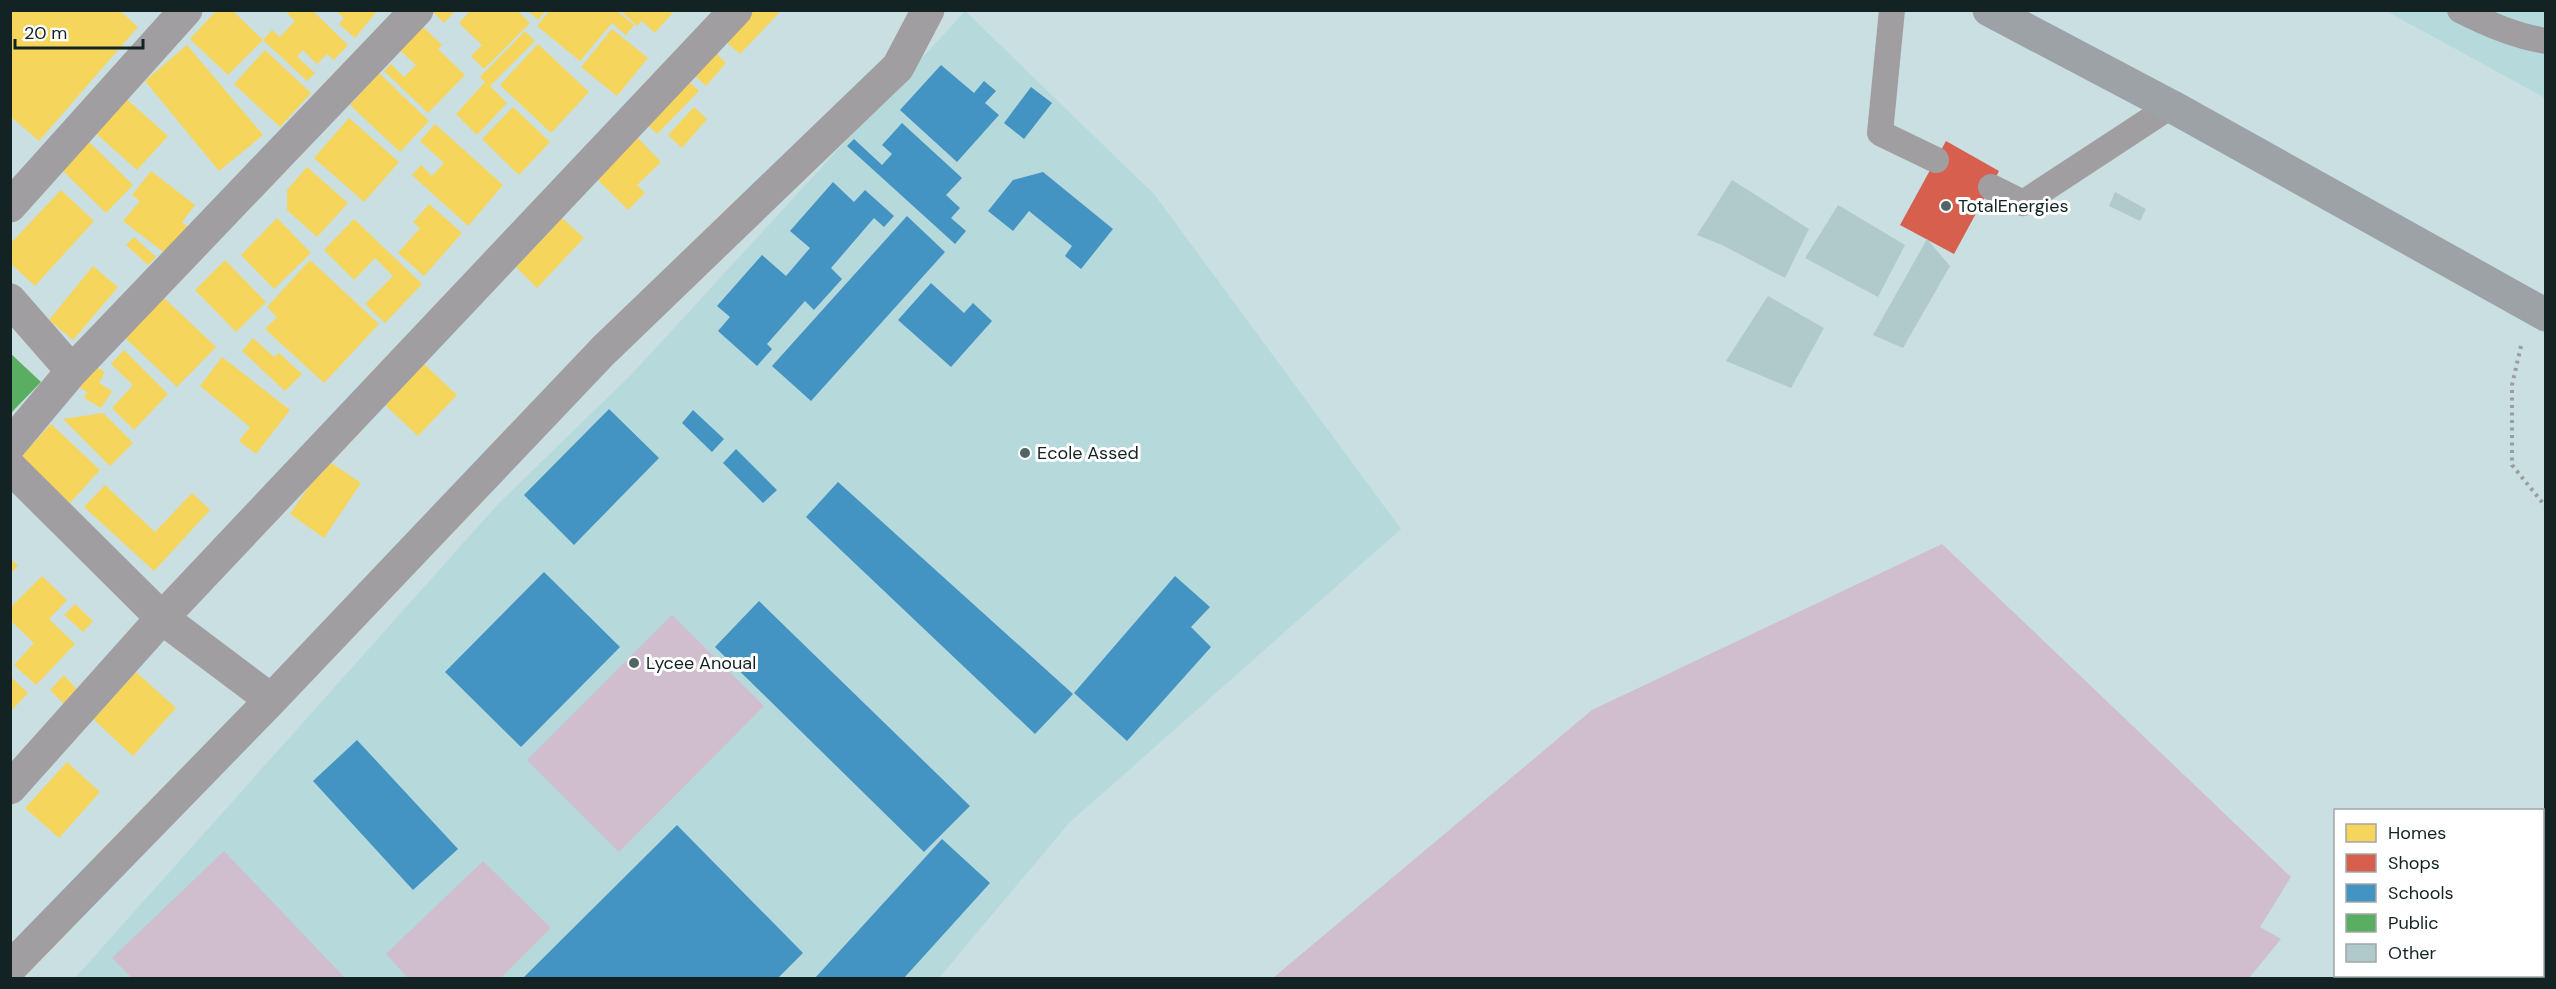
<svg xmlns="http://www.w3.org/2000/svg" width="2556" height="989" font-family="'DM Sans',sans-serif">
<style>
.built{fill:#b6d9dc}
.green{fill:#d0bdcd}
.homes{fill:#f6d55c}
.shops{fill:#d6604d}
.schools{fill:#4393c3}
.public{fill:#5aae61}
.building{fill:#b0c9cb}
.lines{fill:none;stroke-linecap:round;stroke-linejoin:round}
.path{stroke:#9a9ea0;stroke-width:4;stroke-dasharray:3 4.5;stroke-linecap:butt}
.service{stroke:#a09ea1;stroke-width:26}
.minor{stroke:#a09ea1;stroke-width:33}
.primary{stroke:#9ca2a5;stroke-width:33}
.poi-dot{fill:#536466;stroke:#fff;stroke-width:2}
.labels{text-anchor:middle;stroke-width:6;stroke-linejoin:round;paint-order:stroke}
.poi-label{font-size:18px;fill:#132223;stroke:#fff;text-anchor:start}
</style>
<rect width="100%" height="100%" fill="#cadfe1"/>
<path class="built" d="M965,11L1154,194L1401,529L1069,823L939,978H75L499,503L630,376Z
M2386,11H2545V98Z"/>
<path class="green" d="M1942,544L2291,877L2260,927L2281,939L2249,978H1273L1592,710Z
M672,615L764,706L619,852L527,760Z
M224,851L345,978H132L112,958Z
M483,861L551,928L501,978H408L386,954Z"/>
<path class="homes" d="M10,10H119L138,27L39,141L10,116Z
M217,10H232L263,40L228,75L190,39Z
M289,10H312L348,45L334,60L327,54L317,64L303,50L297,57L315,73L307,81L263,40L272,30L280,37L295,21L287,13Z
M335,10H378L355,38L339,24L344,18Z
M431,10H456L444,23Z
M471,10H517L530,23L484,69L471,56L482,45L459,23Z
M527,10H546L538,20Z
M550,10H616L634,25L626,35L612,23L580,61L537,26Z
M620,10H675L655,33L642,21L637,26Z
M754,10H776L779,13L740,54L725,41Z
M419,23L442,45L438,49L465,75L428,113L384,71L391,64L404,77L416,65L396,47Z
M612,29L648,58L617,96L581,67Z
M525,31L535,41L490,86L507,103L477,135L456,114L485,82L480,77Z
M538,44L589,92L551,133L500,85Z
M187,45L263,135L219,171L145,81Z
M265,50L311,93L280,127L234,84Z
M714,51L726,63L706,86L693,74Z
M379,73L429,121L400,152L350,105Z
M684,77L699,91L657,134L646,123Z
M121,94L168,136L137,170L91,129Z
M513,107L550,142L519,175L482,139Z
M694,107L707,119L682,148L668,135Z
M349,118L399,162L364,202L314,158Z
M435,124L503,185L468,226L412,175L421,165L432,176L444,163L420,141Z
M635,135L661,162L637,185L645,193L628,210L594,176Z
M84,137L133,185L106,213L57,165Z
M307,167L348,203L317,237L287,210V190Z
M151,171L195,205L182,222L188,227L166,254L123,221L140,201L132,195Z
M61,190L94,221L35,286L10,263V244Z
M429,204L462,233L424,276L398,253L420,228L413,222Z
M277,218L311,253L274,289L241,255Z
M562,218L584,238L537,288L516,267Z
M354,219L422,284L385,323L365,304L393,276L375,258L354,280L324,250Z
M134,237L156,257L148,265L126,245Z
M225,260L266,302L236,332L195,290Z
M310,260L379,324L324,383L265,329L277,317L267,307Z
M93,266L118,287L73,340L49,320Z
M161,295L216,347L177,387L123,336Z
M253,338L274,357L279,353L302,374L285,391L242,351Z
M124,350L168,394L134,430L112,408L133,385L111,364Z
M222,357L290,410L256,454L239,441L250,427L200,386Z
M89,363L105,372L99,383L112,391L101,408L84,398L87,392L76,385Z
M424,364L457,395L418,436L385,405Z
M103,413L133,443L110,466L63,419Z
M51,424L100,470L70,503L20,457Z
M327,460L361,483L324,538L290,514Z
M105,485L155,532L192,493L210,510L154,571L84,507Z
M10,559L18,565L10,575Z
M42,576L67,600L49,619L75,644L36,685L14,665L34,643L10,620V608Z
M75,604L93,621L83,632L64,615Z
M136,672L176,708L133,756L93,719Z
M64,675L78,691L65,705L50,690Z
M10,676L28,693L10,712Z
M67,762L100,792L59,838L25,808Z"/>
<path class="shops" d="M1946,141L1999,171L1954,254L1900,225Z"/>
<path class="schools" d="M941,65L974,93L984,81L996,91L985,103L999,115L957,162L900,110Z
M1031,87L1052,103L1024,139L1004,123Z
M902,123L962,178L946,195L960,208L951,218L966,231L955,244L847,146L854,139L882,165L892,154L882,145Z
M1043,172L1113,229L1081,269L1065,256L1072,246L1029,211L1013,231L988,211L1013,180Z
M833,182L854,202L865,190L894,216L884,227L874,218L831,268L842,279L814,310L805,301L767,344L772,349L757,366L718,331L730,317L717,306L762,255L786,276L810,248L790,231Z
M907,216L945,252L811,401L772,366Z
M931,283L964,313L973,303L992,321L951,367L898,320Z
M609,409L659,458L574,545L524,495Z
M693,410L724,439L712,452L682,423Z
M736,449L777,490L763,503L723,463Z
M838,482L1073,694L1035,734L806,517Z
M544,572L620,647L521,747L445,672Z
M1175,576L1210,607L1191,627L1211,647L1127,741L1074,693Z
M759,601L970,806L924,852L715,647Z
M357,740L458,849L413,890L313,781Z
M677,825L803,953L778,978H523Z
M942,839L990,883L904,978H815Z"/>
<path class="public" d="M10,353L41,382L10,414Z"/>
<path class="building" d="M1732,180L1809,229L1785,278L1722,245L1697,235Z
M2115,192L2146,209L2140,221L2109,206Z
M1838,205L1905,245L1878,297L1805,258Z
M1927,239L1950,266L1903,348L1873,335Z
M1768,296L1824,328L1791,388L1726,361Z"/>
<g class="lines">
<path class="path" d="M2521,346L2512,385V465L2546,507"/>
<path class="service" d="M1892,10L1880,133L1936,160
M2460,10C2488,24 2515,36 2546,41
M1991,187L2023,203L2171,106"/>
<path class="minor" d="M10,206L186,10
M10,300L72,371L10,445
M72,371L417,10
M10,467L162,618L271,700L603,351L898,67L928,10
M10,788L162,618L736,10
M10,968L271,700"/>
<path class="primary" d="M1989,10L2171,106L2546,315"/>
</g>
<g class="poi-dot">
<circle cx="1946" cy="206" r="6"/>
<circle cx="1025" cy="453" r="6"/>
<circle cx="634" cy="663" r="6"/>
</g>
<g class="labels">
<g class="poi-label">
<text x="1958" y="212">TotalEnergies</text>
<text x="1037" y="459">Ecole Assed</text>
<text x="646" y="669">Lycee Anoual</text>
</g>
</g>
<rect width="2556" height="989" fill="none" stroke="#132223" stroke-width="24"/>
<rect x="2334" y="809" width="210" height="168" fill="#ffffff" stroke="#a1a7a7" stroke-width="1.5"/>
<rect x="2346" y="824" width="30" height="18" fill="#f6d55c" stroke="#a1a7a7" stroke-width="1.5"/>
<text x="2388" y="839" font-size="18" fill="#132223">Homes</text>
<rect x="2346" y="854" width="30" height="18" fill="#d6604d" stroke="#a1a7a7" stroke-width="1.5"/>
<text x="2388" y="869" font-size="18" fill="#132223">Shops</text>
<rect x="2346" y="884" width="30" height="18" fill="#4393c3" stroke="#a1a7a7" stroke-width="1.5"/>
<text x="2388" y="899" font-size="18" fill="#132223">Schools</text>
<rect x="2346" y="914" width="30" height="18" fill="#5aae61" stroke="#a1a7a7" stroke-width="1.5"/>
<text x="2388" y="929" font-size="18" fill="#132223">Public</text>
<rect x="2346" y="944" width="30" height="18" fill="#b0c9cb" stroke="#a1a7a7" stroke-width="1.5"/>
<text x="2388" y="959" font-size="18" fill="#132223">Other</text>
<path d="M15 39v9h128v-9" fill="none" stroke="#132223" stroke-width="3"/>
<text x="24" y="39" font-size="18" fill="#132223" stroke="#ffffff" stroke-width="4.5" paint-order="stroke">20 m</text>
</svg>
